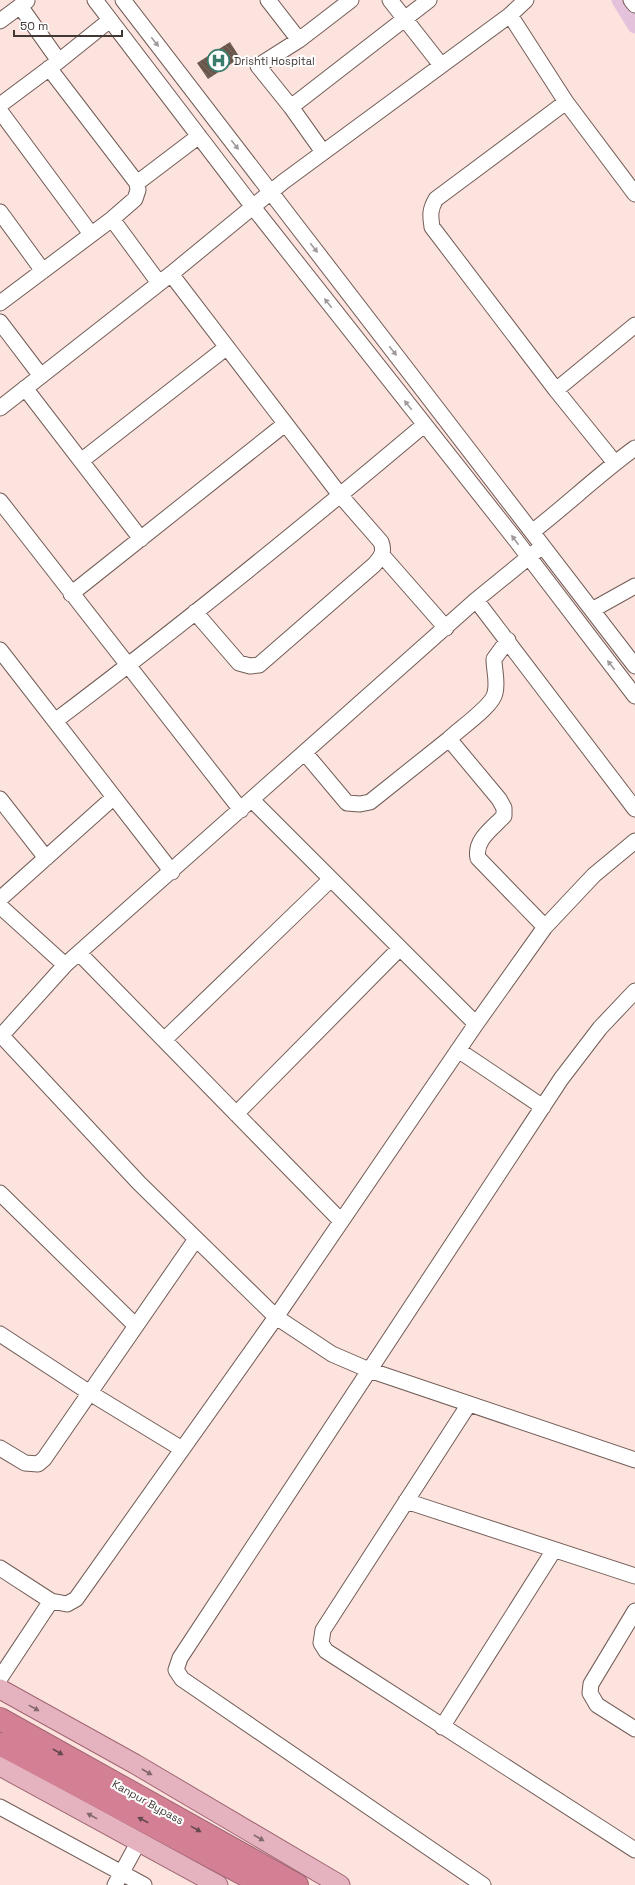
<svg xmlns="http://www.w3.org/2000/svg" width="635" height="1885" font-family="'Space Grotesk',sans-serif">
<style>
.lines{fill:none;stroke-linecap:round;stroke-linejoin:round}
.canal{stroke:#e5c2dc;stroke-width:15}
.building{fill:url(#building-back-hatch)}
.minor-casing{stroke:#725c57;stroke-width:17}
.major-casing{stroke:#a06673;stroke-width:21}
.highway-casing{stroke:#a06673;stroke-width:24}
.minor{stroke:#fff;stroke-width:15}
.major{stroke:#e5b3bf;stroke-width:19}
.highway{stroke:#d38095;stroke-width:22}
.oneway{fill:#a09b9a}
.oneway2{fill:#83696c}
.oneway3{fill:#66494d}
.labels{text-anchor:middle;stroke-width:4;stroke-linejoin:round;paint-order:stroke}
.poi-label{font-size:11px;fill:#413735;stroke:#fff;text-anchor:start}
.street-label{font-size:11px;fill:#413735;stroke:#fff}
</style>
<defs>
<pattern id="building-back-hatch" width="6" height="6" patternUnits="userSpaceOnUse"><rect width="6" height="6" fill="#68574a"/><path d="M-1 5l2 2M0 0l6 6M5-1l2 2" fill="none" stroke="#7b6d62"/></pattern>
</defs>
<rect width="100%" height="100%" fill="#fde3de"/>
<g class="lines">
<path class="canal" d="M619,0L635,26"/>
</g>
<path class="building" d="M230,42L240,58L208,79L197,63Z"/>
<g class="lines">
<defs>
<path id="minor" d="M95,0L253,207L515,539L635,696
M123,0L635,666
M268,0L299,40
M390,0L441,65
M631,0L635,5
M20,6L59,61
M510,15L566,102L635,194
M0,21L27,1
M566,102L436,199C430,209 430,215 432,227L556,390L615,463
M0,105L59,61L110,20
M291,107L429,0
M0,111L91,234
M323,152L291,107L258,66L299,40L351,0
M137,183L199,136
M0,212L43,271
M112,219L159,283
M171,274L340,495L381,542C385,552 381,557 374,565L259,665L250,666L239,663L195,612
M0,303L112,219L135,199L138,190L137,183L49,68
M0,322L41,376
M25,388L141,539
M556,390L635,325
M0,408L171,274L283,182L510,15L526,0
M81,461L227,347
M0,501L241,810
M532,532C567,505 599,474 635,448
M382,555L446,628
M71,594L285,424
M476,600L635,809
M592,610L635,586
M508,640L494,659C494,670 498,682 495,693C493,706 459,729 449,739L499,799L504,808V816C493,828 474,840 478,858L545,927
M0,650L172,872
M55,721C181,626 303,527 424,425
M305,753L347,803L360,804L370,802L449,739
M0,799L46,858
M252,800L476,1024
M0,899L114,797
M0,906L65,965
M79,953L341,1221
M0,1034L139,1183L276,1317L332,1354L369,1370L635,1460
M1,1036L65,965L476,600L535,552
M164,1040L331,879
M458,1050L543,1107
M236,1114L400,948
M0,1193L136,1326
M0,1334L90,1393L182,1449
M469,1404L323,1630L321,1643L326,1651L635,1850
M0,1448L25,1463L38,1464L44,1459L196,1239
M406,1501L635,1576
M0,1568L51,1601L67,1604L76,1599L276,1317L476,1024L545,927L594,875L635,841
M635,1611L591,1684L590,1693L597,1705L635,1729
M0,1678L51,1601
M442,1727L554,1550
M0,1807L144,1885
M115,1885L139,1841
M483,1885L182,1679L176,1670L180,1658L561,1079L600,1028L635,991"/>
<path id="major" d="M0,1689L135,1764L340,1885
M0,1766L218,1885"/>
<path id="highway" d="M0,1719L297,1885
M0,1744L264,1885"/>
</defs>
<use href="#minor" class="minor-casing"/>
<use href="#major" class="major-casing"/>
<use href="#highway" class="highway-casing"/>
<use href="#minor" class="minor"/>
<use href="#major" class="major"/>
<use href="#highway" class="highway"/>
</g>
<defs><path id="oneway-solid" d="M-6-.8H1V-3.2L6.5 0L1 3.2V.8H-6Z"/></defs>
<g class="oneway">
<use href="#oneway-solid" transform="translate(155 42) rotate(52)"/>
<use href="#oneway-solid" transform="translate(235 145) rotate(52)"/>
<use href="#oneway-solid" transform="translate(314 248) rotate(52)"/>
<use href="#oneway-solid" transform="translate(328 303) rotate(-128)"/>
<use href="#oneway-solid" transform="translate(393 351) rotate(52)"/>
<use href="#oneway-solid" transform="translate(408 405) rotate(-128)"/>
<use href="#oneway-solid" transform="translate(515 540) rotate(-127)"/>
<use href="#oneway-solid" transform="translate(611 665) rotate(-128)"/>
</g>
<g class="oneway2">
<use href="#oneway-solid" transform="translate(34 1708) rotate(29)"/>
<use href="#oneway-solid" transform="translate(147 1772) rotate(30)"/>
<use href="#oneway-solid" transform="translate(92 1816) rotate(-151)"/>
<use href="#oneway-solid" transform="translate(259 1838) rotate(30)"/>
</g>
<g class="oneway3">
<use href="#oneway-solid" transform="translate(58 1752) rotate(30)"/>
<use href="#oneway-solid" transform="translate(143 1820) rotate(-152)"/>
<use href="#oneway-solid" transform="translate(196 1829) rotate(29)"/>
</g>
<defs>
<symbol id="hospital-ring" viewBox="-11 -11 22 22"><circle r="9.5" fill="#fff" stroke="#3a7b6b" stroke-width="1.5"/><path d="M-5-5h3v3.5h4V-5h3V5h-3V1.5h-4V5h-3Z" fill="#3a7b6b"/></symbol>
</defs>
<g fill-rule="evenodd">
<use href="#hospital-ring" x="206" y="48" width="25" height="25"/>
</g>
<g class="labels">
<g class="poi-label">
<text x="234" y="65">Drishti Hospital</text>
</g>
<g class="street-label">
<text transform="translate(148 1802) rotate(29)" y="4">Kanpur Bypass</text>
</g>
</g>
<path d="M14 30v6h108v-6" fill="none" stroke="#413735" stroke-width="2"/>
<text x="20" y="30" font-size="12" fill="#413735" stroke="#ffffff" stroke-width="3" paint-order="stroke">50 m</text>
</svg>
